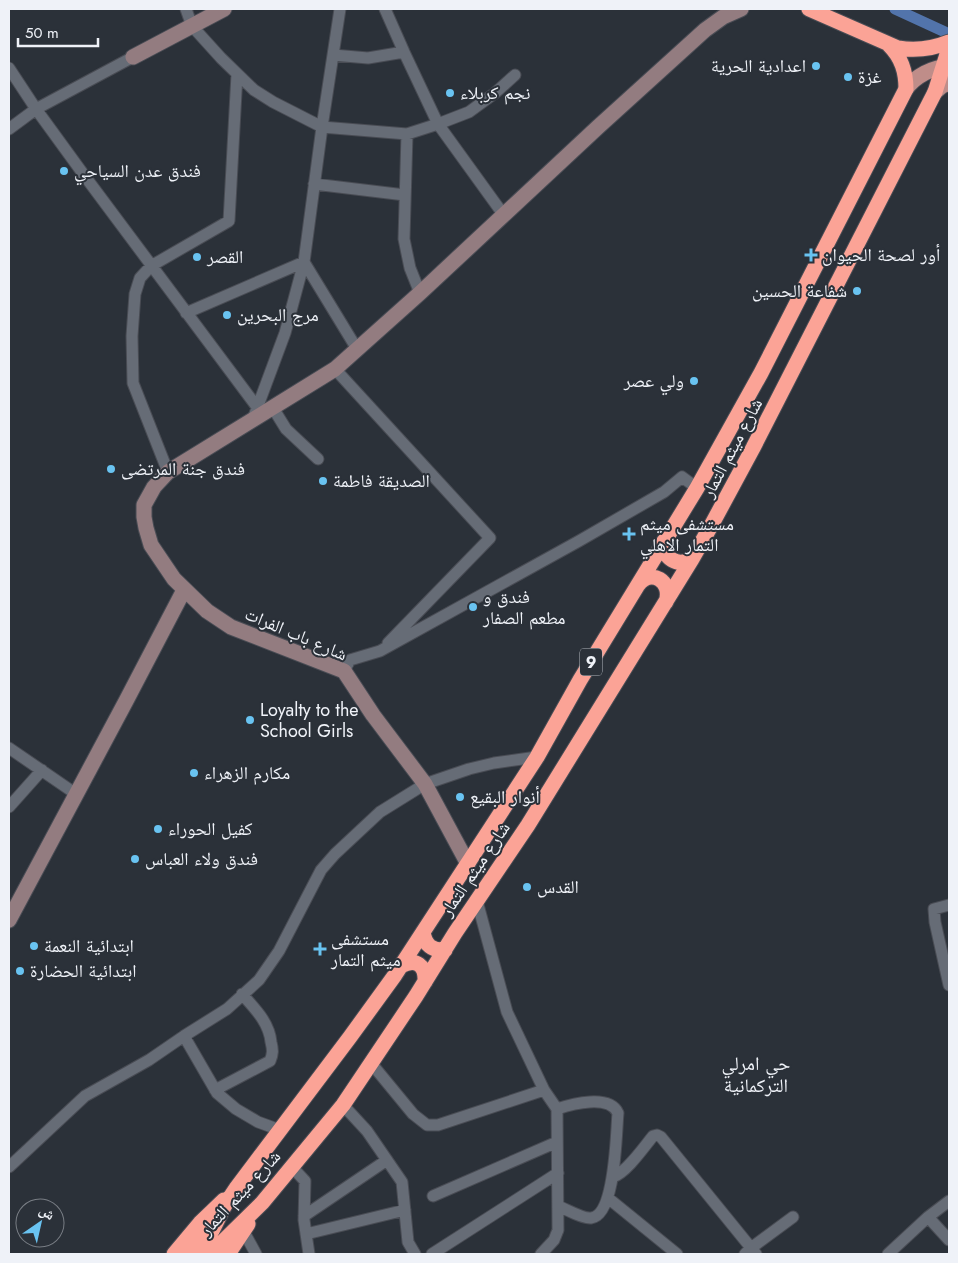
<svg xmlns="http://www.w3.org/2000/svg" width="958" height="1263" font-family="Jost,'Noto Naskh Arabic',sans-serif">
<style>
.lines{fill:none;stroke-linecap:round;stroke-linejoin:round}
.canal{stroke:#5274ab;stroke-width:11}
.street-casing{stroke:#494c54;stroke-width:13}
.secondary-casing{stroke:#494c54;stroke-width:17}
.primary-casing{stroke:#494c54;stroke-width:17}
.highway-casing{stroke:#494c54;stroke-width:17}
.street{stroke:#666c76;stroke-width:11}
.secondary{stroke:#937c80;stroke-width:15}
.primary{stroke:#bf8d89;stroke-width:15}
.highway{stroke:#fba396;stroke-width:15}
.poi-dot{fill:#69c3f1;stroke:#2b3139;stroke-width:2}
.labels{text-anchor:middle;stroke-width:4;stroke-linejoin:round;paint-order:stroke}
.shield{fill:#2b3139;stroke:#b4b8bf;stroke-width:1}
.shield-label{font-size:16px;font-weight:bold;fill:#eff2f8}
.poi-label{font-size:18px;fill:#eff2f8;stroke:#2b3139;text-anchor:start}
.street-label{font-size:18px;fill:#eff2f8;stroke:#2b3139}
.neighbourhood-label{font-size:19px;fill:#eff2f8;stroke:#2b3139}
</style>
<rect width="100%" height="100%" fill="#2b3139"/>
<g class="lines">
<path class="canal" d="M895,9L945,32"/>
<defs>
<path id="street" d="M186,9L192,26L221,58L254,90L273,102L322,127L407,134L438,124L469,112L495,93L515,75
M385,9L404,52L438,124L503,214
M333,55L368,58L404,52
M9,68L36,109L84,175L257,407
M9,129L36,109L133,57
M407,134L404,239L410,268L420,293
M314,184L405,195
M186,313L304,262L357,349
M335,369L490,538L388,643
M273,408L286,429L318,459
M253,419L285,333L304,262L322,127L340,9
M168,472L133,383L132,336L135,294L140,278L151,266L229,221L237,74
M344,671L350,660L380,651L579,541L664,492L682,477L697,488
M9,748L76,794
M9,807L42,770
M477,901L507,1012L544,1090L557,1109L558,1230L554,1240L541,1254
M949,905L934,909L935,922L949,985
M184,1036L217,1093L236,1109L258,1122L280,1130
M371,1063L413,1114L427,1125H438L544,1090
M215,1090L270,1061C273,1054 273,1050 271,1042C269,1022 255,1009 242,994
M343,1105L367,1131L402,1182L408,1242L415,1254
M557,1109C572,1104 609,1094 618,1113C616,1132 616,1215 591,1218C583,1219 566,1209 558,1206
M9,1167L85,1096L149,1060L184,1036L227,1009L259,980L279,951L321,870L335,854L380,812L425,784L469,769L494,763L537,757
M292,1167L305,1181L304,1220L309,1254
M613,1177C626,1173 644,1147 653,1136L657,1135L661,1137L756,1254
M433,1196L557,1142
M608,1198L677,1254
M304,1216L387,1160
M928,1217L949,1240
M244,1232L256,1254
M306,1234L405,1210
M432,1254L558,1173
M745,1254L751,1248L793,1217
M888,1254L928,1217L949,1201"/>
<path id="secondary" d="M133,57L224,9
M468,864L425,784L373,715L344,671L231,627L207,611L174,579L151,545L146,528L144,517V505L154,487L168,472L335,369L420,293L598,127L705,30L723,17L741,9
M9,920L126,701L184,590"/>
<path id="primary" d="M906,89C915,76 933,67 949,66
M935,92L942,86L949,83"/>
<path id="highway" d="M809,9L898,48C916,51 932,49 949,42
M664,541C663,559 677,567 692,559
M638,585C651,568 673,581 666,602
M423,932C425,945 432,951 445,950
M401,966C416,958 426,965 425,982
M174,1254L200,1223L224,1200
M192,1254L212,1231L225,1205L237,1187L350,1037L395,975L537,757L580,680L697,488L761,373L906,89C906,72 902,58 889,45
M210,1254L262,1203L343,1105L416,996L455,933L528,825L692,559L712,524L753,448L935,92L949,48
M228,1254L248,1224"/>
</defs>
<use href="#street" class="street-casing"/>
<use href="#secondary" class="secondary-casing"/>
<use href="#primary" class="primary-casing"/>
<use href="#highway" class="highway-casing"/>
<use href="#street" class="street"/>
<use href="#secondary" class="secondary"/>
<use href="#primary" class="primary"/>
<use href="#highway" class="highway"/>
</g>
<g class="poi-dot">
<circle cx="816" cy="66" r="5"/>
<circle cx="848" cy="77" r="5"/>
<circle cx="450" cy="93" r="5"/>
<circle cx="64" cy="171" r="5"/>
<path d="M808.5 247.5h5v5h5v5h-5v5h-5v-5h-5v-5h5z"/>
<circle cx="197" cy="257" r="5"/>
<circle cx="857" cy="291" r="5"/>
<circle cx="227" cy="315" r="5"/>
<circle cx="694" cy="381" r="5"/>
<circle cx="111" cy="469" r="5"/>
<circle cx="323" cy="481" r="5"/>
<path d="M626.5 526.5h5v5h5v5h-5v5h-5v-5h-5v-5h5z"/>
<circle cx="473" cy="607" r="5"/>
<circle cx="250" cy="720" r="5"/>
<circle cx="194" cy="773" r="5"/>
<circle cx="460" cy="797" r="5"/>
<circle cx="158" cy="829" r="5"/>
<circle cx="135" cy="859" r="5"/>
<circle cx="527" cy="887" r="5"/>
<circle cx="34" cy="946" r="5"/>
<path d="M317.5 941.5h5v5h5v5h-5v5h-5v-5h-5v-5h5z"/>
<circle cx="20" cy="971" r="5"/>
</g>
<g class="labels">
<rect class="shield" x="580" y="648.5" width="22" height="27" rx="4"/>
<g class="shield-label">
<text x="591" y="668">9</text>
</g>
<g class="poi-label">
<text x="806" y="72" text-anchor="end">اعدادية الحرية</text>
<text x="858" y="83">غزة</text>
<text x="460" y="99">نجم كربلاء</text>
<text x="74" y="177">فندق عدن السياحي</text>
<text x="822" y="261">أور لصحة الحيوان</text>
<text x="207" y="263">القصر</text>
<text x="847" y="297" text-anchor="end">شفاعة الحسين</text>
<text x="237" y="321">مرج البحرين</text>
<text x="684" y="387" text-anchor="end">ولي عصر</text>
<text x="121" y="475">فندق جنة المرتضى</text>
<text x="333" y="487">الصديقة فاطمة</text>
<text x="640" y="530">مستشفى ميثم<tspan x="640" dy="21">التمار الاهلي</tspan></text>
<text x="483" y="603">فندق و<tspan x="483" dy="21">مطعم الصفار</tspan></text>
<text x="260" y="716">Loyalty to the<tspan x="260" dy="21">School Girls</tspan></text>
<text x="204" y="779">مكارم الزهراء</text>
<text x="470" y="803">أنوار البقيع</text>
<text x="168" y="835">كفيل الحوراء</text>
<text x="145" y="865">فندق ولاء العباس</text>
<text x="537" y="893">القدس</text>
<text x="331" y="945">مستشفى<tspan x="331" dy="21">ميثم التمار</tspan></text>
<text x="44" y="952">ابتدائية النعمة</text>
<text x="30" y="977">ابتدائية الحضارة</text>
</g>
<g class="street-label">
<text transform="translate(732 448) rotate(-62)" y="6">شارع ميثم التمار</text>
<text transform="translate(296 634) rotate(23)" y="6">شارع باب الفرات</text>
<text transform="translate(475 869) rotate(-56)" y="6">شارع ميثم التمار</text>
<text transform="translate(240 1193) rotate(-47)" y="6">شارع ميثم التمار</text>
</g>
<g class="neighbourhood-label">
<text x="756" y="1070">حي امرلي<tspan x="756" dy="22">التركمانية</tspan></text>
</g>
</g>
<rect width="958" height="1263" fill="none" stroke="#eff2f8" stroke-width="20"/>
<g transform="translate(40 1223) rotate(34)"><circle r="24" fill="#2b3139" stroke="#797e85"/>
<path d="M0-4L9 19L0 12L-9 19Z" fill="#69c3f1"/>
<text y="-8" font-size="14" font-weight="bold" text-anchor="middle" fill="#eff2f8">ش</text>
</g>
<path d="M18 38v8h80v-8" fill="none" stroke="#eff2f8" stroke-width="2.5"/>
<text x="25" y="38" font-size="15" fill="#eff2f8" stroke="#2b3139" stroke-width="4" paint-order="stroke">50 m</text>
</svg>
